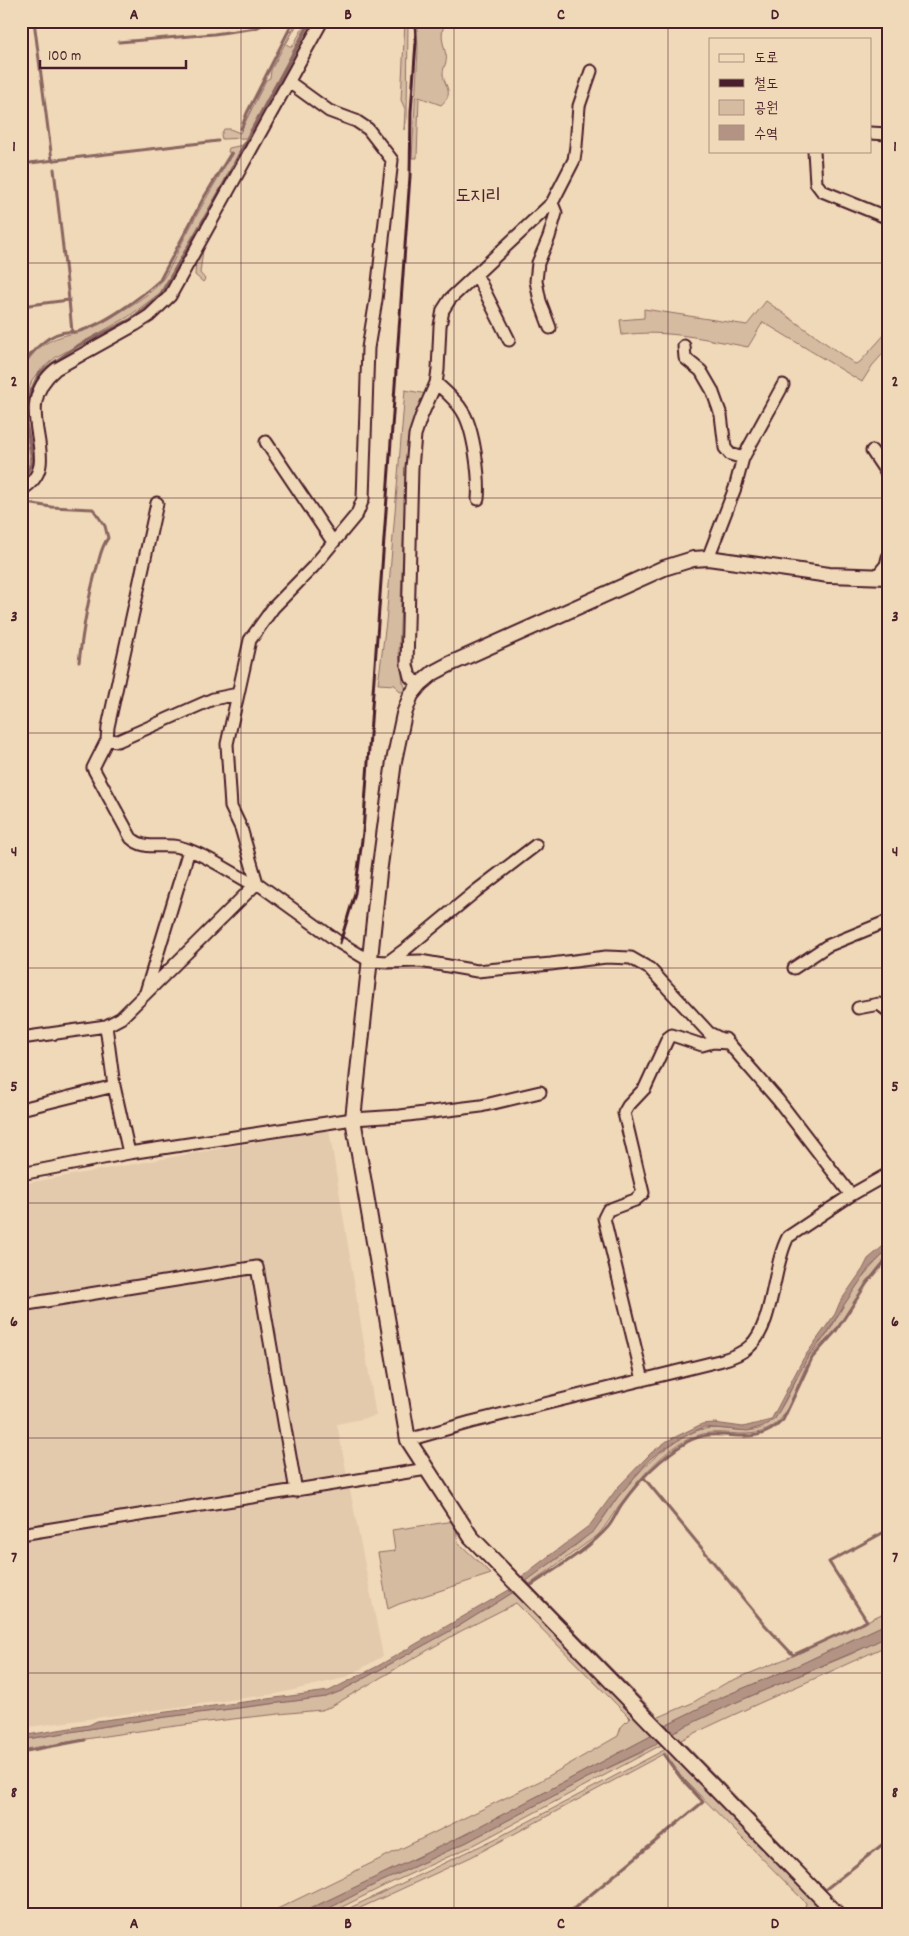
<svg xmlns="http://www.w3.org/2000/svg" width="909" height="1936" font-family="Dekko,'Poor Story',sans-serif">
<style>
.built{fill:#e3caad}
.green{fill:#d5bba0;stroke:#906d66}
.water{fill:#b39484;stroke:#896560}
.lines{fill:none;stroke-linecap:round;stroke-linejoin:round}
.stream{stroke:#896560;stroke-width:3}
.minor-casing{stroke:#4a1f2b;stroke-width:15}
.tertiary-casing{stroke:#4a1f2b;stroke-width:18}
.minor{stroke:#f0d9b8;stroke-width:11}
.tertiary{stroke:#f0d9b8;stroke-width:14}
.rail{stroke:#4a1f2b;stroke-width:3}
.grid{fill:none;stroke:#4a1f2b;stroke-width:1;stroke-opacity:0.55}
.labels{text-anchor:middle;stroke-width:4;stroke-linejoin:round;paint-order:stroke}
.quarter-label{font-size:19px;fill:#4a1f2b;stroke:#f0d9b8}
.neatline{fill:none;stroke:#4a1f2b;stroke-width:2}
.grid-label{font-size:16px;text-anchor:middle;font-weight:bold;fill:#4a1f2b}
</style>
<rect width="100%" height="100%" fill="#f0d9b8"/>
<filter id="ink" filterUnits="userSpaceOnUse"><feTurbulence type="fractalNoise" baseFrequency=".02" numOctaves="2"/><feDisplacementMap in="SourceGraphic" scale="10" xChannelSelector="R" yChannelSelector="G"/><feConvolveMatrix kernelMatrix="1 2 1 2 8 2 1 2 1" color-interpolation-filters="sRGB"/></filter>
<g filter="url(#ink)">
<path class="built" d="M329,1129L376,1416L337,1424L383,1656L345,1678L276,1694L21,1728V1184Z"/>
<path class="green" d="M297,21H299L286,44L292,47L307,21H309L246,138L222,139L221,135L224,129H230L240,133L266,80L270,78L271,70Z
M314,21H318L253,139L248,138Z
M405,21H408L407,119L404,130L405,109L401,100Z
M417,21H446C439,34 443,42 446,55C448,61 443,67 443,74C445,88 455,93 441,105L419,97L417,158H412L418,51Z
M289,87L292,89L257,152L247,166L203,250L200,273L205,279L203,282L195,275L196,258Z
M246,144H249L177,281L155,308L42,381L38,456L35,471L21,484L34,462V456L27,427L26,412L33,387L40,373L53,362L78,347L129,321L162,294L219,198Z
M243,145L220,189L160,293L128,317L56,357L38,372L32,380L22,412L30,455L29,464L21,479V373C44,325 75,342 111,318C126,308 145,298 158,285C169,273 176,254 184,239C199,210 216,181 233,153L228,152L229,148Z
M766,301L855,364L860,362L886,333L888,348L872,366L862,382L763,322L748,347C707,339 663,329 622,335L620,320L644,318V309L747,325Z
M405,390L427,394L415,419L407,443L399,653L403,682L407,691L400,692L395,685L378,684L386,622Z
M888,1250C888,1259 882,1262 877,1269C861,1289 849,1312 834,1332C828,1339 821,1344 815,1351C800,1370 792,1411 776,1424C751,1444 723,1426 696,1436C663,1448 638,1481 618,1507C611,1517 606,1526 598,1535L530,1584L526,1580C550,1563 578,1547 598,1525C606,1516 611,1506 618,1497C639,1471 661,1447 691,1433C717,1420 749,1440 768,1424C785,1408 792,1385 803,1366C809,1354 818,1346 826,1336C833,1327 837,1316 843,1306C856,1286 870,1266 888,1250Z
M455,1521L458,1542L491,1574L399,1604L388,1609L378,1553L395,1551L392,1530Z
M524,1582L530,1588L532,1587L659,1717L692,1703L726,1683L795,1655L888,1611V1623L799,1665L720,1698L661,1727L521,1585Z
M512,1593L518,1596L665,1743L472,1846L384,1886L326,1915H316L374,1885L467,1842L587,1778L643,1752L651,1736L464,1835L297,1915H265L540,1781L618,1736L621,1727L630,1718L516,1603L461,1631L330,1707L321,1710C221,1719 121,1732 21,1750V1740L150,1719L326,1697L341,1691L459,1626Z
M888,1636V1645C819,1678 749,1706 681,1740L778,1840L846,1915H841L667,1735L732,1704L851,1654Z
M666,1749H670L829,1915H816L821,1911L816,1906L805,1915H796L805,1907L806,1903L682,1777L665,1753L471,1857L345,1915H335L499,1837Z"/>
<path class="water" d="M888,1242V1250L869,1268L844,1305L826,1335L809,1355L775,1419L766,1425L748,1431L704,1427L691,1433L665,1448L650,1459L617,1498L594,1531L521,1585L519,1582L521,1577L590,1525L618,1487L651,1453L667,1441L702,1424L714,1423L743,1427L771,1420L803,1359L835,1314L840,1302L863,1269L868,1259Z
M509,1590L512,1593L459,1626L341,1691L326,1697L150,1719L21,1740V1736L89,1725L97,1721L329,1691L378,1666Z
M888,1623V1636L868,1646L732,1704L667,1735L661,1727L720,1698L799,1665Z
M651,1736L658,1738V1742L653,1746L587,1778L467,1842L374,1885L316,1915H297L464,1835Z"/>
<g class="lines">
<path class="stream" d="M34,21L52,160
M119,42L214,34L256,28L262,25L293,22
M241,129L247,113L293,22
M21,164L218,141
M69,300L72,332H76C102,326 140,298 160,280L203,199L231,153
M21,306L69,300L54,169
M21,368C31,351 51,330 72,332
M21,482L33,461L24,412L27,400L39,373L77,346L131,319L161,294L222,188L248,137L311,21
M21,502L51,507L93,509L105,526L108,538C101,547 100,557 97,567C88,598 83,629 79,662
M644,1478L765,1625L793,1655L867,1621L829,1562L888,1530
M525,1581L530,1586C556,1568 587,1551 608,1527C614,1520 617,1511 622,1504C639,1480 662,1457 687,1442C722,1422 751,1453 783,1420L812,1358L836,1331L867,1283L888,1258
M21,1752L85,1740
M826,1889L888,1840
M566,1915L703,1802L681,1778L664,1755"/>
<defs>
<path id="minor" d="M289,82L329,111L356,121L368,129L392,160L376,300L368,348L363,499L357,514L313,567L273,608L250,640L227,744L231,807L241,828L257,883L340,943L370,961L388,962L407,948L476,891L536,845
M870,133L888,134
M814,151L816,183L822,191L888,218
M476,274L509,340
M550,328L540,301L536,281L538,263L549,237L556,213L552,203
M684,346L685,358L701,371L712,390L721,415L725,448L730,454L743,458
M436,383C446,392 456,400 463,412C474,430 480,477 478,499
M266,442L333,542
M872,451L888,475
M21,490C70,462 5,411 56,369L135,325L149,316L170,296L322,21
M157,503L108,727L107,740L93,768L131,838C145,851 162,843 179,847C203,853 227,870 249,882L257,883
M708,558L735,488L743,458L783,385
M876,577L886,565L888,557
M420,684L410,677L407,665L412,468L415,435L421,417L436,383L438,370L440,326L443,310L450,299L552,203L574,160L576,146L579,106L591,71
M107,740L118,741L213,699L238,694
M388,962L420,961L477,971L551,964L606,957L631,958L650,969L709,1033L725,1041
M794,968L827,946L888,921
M146,992L189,850
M858,1008L879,1004L888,1011
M106,1026L114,1086L129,1153
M21,1038L106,1026L121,1018L257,883
M725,1039L778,1100L851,1195
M21,1109L114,1086
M21,1174L129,1153L353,1119L400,1116L481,1106L540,1092
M21,1305L257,1267L296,1491
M643,1380L604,1218L608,1210L635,1200L643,1193L624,1113L628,1106L645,1088L668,1038L672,1035L702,1045L713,1042L728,1043
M408,1440L471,1422L719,1361C730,1358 742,1354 750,1346C774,1324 772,1267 788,1237L851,1195L888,1174
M21,1534L427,1469"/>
<path id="tertiary" d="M838,1915L471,1537L408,1440L353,1119L379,873L394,761L404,714L411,695L420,684L433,673L450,664L664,568L693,559L708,558L829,575L888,577"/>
</defs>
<use href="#minor" class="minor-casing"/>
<use href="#tertiary" class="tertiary-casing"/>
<use href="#minor" class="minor"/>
<use href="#tertiary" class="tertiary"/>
<path class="rail" d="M340,943L355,893L363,832L410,176L411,112L416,42L415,21"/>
</g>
</g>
<path class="grid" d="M241,21V1915M454,21V1915M668,21V1915M21,263H888M21,498H888M21,733H888M21,968H888M21,1203H888M21,1438H888M21,1673H888"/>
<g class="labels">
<g class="quarter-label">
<text x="478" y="201">도지리</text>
</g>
</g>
<rect width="909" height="1936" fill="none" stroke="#f0d9b8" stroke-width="55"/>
<rect x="709" y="38" width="162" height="115" fill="#f0d9b8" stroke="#ae8f80"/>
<rect x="719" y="54" width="25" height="8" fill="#f0d9b8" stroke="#ae8f80"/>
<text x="754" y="62" font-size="15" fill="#4a1f2b">도로</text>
<rect x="719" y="79" width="25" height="8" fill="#4a1f2b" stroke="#ae8f80"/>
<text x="754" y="88" font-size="15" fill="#4a1f2b">철도</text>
<rect x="719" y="100" width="25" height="15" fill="#d5bba0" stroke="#ae8f80"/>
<text x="754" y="112" font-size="15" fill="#4a1f2b">공원</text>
<rect x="719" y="125" width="25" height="15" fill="#b39484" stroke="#ae8f80"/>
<text x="754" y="138" font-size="15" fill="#4a1f2b">수역</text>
<path d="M40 60v8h146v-8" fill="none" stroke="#4a1f2b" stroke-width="2.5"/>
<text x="48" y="60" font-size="15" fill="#4a1f2b" stroke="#f0d9b8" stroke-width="4" paint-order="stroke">100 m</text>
<rect x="28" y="28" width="854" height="1880" class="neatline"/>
<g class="grid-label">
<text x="134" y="19">A</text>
<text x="348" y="19">B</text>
<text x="561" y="19">C</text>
<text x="775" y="19">D</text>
<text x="14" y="151">1</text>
<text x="895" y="151">1</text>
<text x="14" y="386">2</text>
<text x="895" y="386">2</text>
<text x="14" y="621">3</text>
<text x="895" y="621">3</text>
<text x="14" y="856">4</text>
<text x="895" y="856">4</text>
<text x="14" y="1091">5</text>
<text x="895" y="1091">5</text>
<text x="14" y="1326">6</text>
<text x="895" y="1326">6</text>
<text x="14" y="1562">7</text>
<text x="895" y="1562">7</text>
<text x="14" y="1797">8</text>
<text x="895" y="1797">8</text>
<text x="134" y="1928">A</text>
<text x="348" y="1928">B</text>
<text x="561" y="1928">C</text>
<text x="775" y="1928">D</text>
</g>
</svg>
